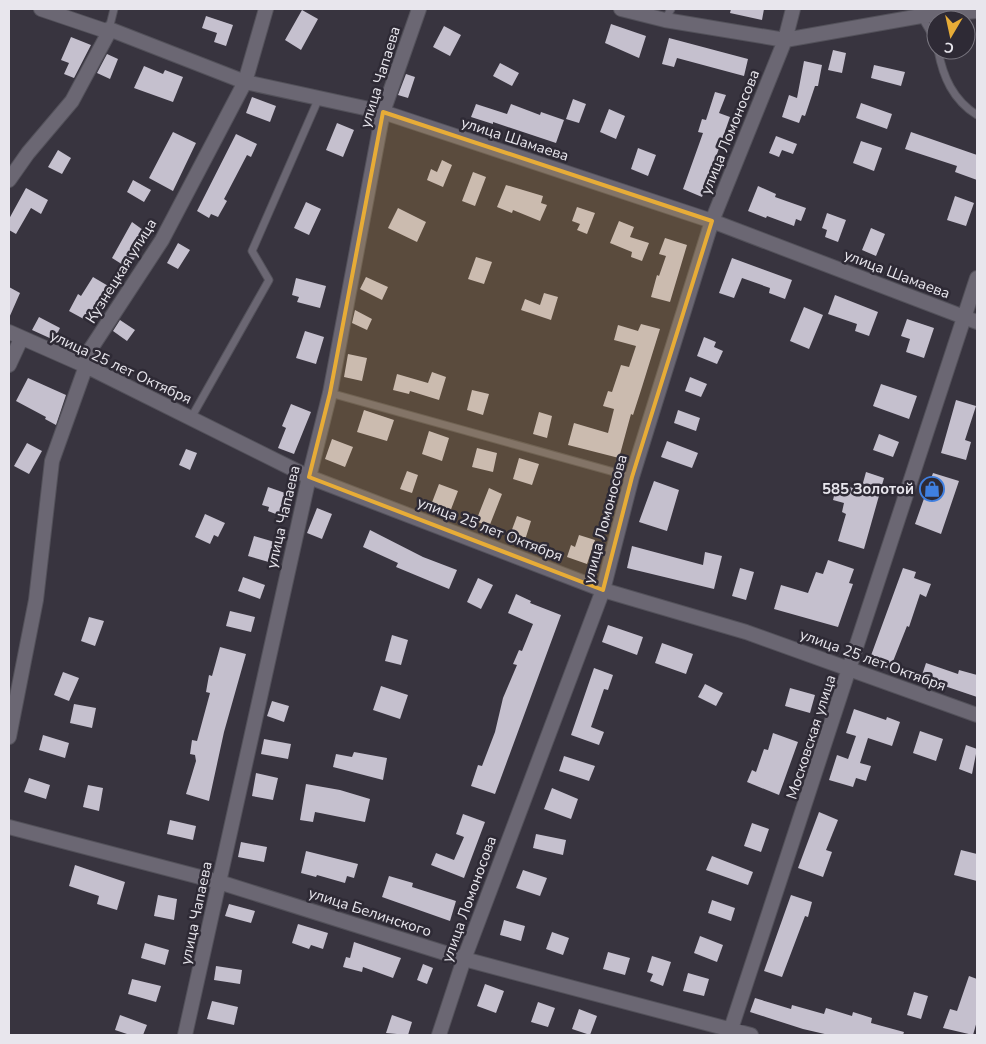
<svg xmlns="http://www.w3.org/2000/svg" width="986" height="1044" font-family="'Nunito Sans',sans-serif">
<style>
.building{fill:#c5c0ce}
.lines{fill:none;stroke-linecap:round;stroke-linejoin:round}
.service-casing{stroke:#53515a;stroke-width:9}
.minor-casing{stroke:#53515a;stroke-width:16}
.service{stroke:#6b6773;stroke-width:7}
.minor{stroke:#6b6773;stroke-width:14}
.marked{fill:#e7ac37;fill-opacity:0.2;stroke:#e7ac37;stroke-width:4;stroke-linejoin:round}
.labels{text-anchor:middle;stroke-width:5;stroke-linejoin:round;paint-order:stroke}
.street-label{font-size:15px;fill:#e8e6ed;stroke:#2e2a35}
.poi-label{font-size:15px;font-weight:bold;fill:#e8e6ed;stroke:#2e2a35;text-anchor:end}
</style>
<rect width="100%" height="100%" fill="#38343f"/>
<path class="building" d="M731,9H764L762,20L730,13Z
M302,10L318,19L301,50L285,40Z
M206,16L233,25L226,46L214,42L217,33L202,28Z
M611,24L646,36L639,58L605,43Z
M444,26L461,35L450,56L433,47Z
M71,37L91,45L74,78L64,74L69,63L61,60Z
M669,38L748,59L744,76L677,58L674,67L662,64Z
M833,50L846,53L842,73L828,70Z
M107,54L118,59L110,79L97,73Z
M804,61L822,65L818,86H815L805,116L802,115L799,123L782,117L789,95L797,98Z
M500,63L519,73L512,86L493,76Z
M874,65L905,72L901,86L871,78Z
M144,66L163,74L165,70L183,77L173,102L134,88Z
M406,74L415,77L408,98L398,95Z
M715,92L726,95L719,113L730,117L702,197L683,189L703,133L698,132L702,119L706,120Z
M252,97L276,106L270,122L246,113Z
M573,99L586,104L579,123L566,119Z
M861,103L892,114L887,129L856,118Z
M476,104L507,114L511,104L540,115L541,112L564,120L556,143L493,122V124L471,117Z
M609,109L625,116L616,139L600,132Z
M337,123L354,130L343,157L326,150Z
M173,132L196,143L173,191L149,178Z
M911,132L977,155V180L955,172L957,166L905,149Z
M236,134L257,144L251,157L247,155L224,199L227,201L218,217L211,214L209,218L197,211Z
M776,136L797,144L793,154L782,150L779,157L769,153Z
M861,141L882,148L874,171L853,163Z
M638,148L656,155L648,176L631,169Z
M58,150L71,158L62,174L48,167Z
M442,160L452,165L443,187L427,180L431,169L437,172Z
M473,172L486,177L475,206L462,201Z
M133,180L151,190L144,202L127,192Z
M506,185L543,196L541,203L547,205L540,221L513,210L512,213L497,207Z
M758,186L776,194L775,197L806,208L801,221L796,219L794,226L767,216L766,218L748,211Z
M26,188L48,200L41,214L31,208L16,234L9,230V219Z
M955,196L974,203L966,226L947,220Z
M306,202L321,209L309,235L294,228Z
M577,207L595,213L587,234L577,230L580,224L572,221Z
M398,208L426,222L417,242L388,228Z
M827,213L846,220L838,242L825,237L827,230L822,228Z
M619,221L634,227L630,237L649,243L642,261L631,257L632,252L610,243Z
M132,222L150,235L128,268L112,258Z
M871,228L885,234L876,256L862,250Z
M665,238L687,245L670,302L651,297L657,275L659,276L666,256L659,254Z
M178,243L190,250L178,269L167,263Z
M476,257L492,262L484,284L468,279Z
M732,258L792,280L785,299L769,293L770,288L742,278L734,298L719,293Z
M93,277L115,290L107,302L104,301L91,323L69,311L78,294L81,296Z
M366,277L388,287L382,300L360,289Z
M296,278L326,286L320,308L297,302L299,297L292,295Z
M9,287L20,293L9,318Z
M544,293L558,297L551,320L521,310L525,299L540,305Z
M835,295L878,312L869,336L855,331L857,324L828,314Z
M804,307L823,315L809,349L790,341Z
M355,310L372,319L367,330L352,323Z
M39,317L60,328L54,340L32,330Z
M907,319L934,328L924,358L906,352L910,339L901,336Z
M120,320L135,330L127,341L113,331Z
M641,324L660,329L642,387L633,415L631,414L619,458L568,445L574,423L608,433L614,409L603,406L608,391L612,392L621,365L629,367L636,346L614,340L618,325L638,331Z
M305,331L324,337L316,364L296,358Z
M704,337L716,342L714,347L723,351L717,364L697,356Z
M348,354L367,358L362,381L344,377Z
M432,372L446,377L439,400L410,391L409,394L393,390L397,374L428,383Z
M690,377L707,384L701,397L685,391Z
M28,378L66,395L56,425L45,419L46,417L16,401Z
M881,384L917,396L909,419L873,406Z
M472,390L489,394L483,415L467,410Z
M956,400L976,406L965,440L971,442L966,460L941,453Z
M291,404L311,412L294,454L278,448L286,428L282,426Z
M364,410L394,420L387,441L357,432Z
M678,410L700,418L696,431L674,423Z
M539,412L552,416L547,438L533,434Z
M429,431L449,438L442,461L422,454Z
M879,434L899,442L893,457L873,450Z
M332,439L353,447L345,467L325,459Z
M667,441L698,453L692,468L661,457Z
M27,443L42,451L29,474L14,466Z
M477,448L497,453L493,472L472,467Z
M186,449L197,453L190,470L179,465Z
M519,458L539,464L532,485L513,479Z
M407,471L418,475L412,493L400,489Z
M866,472L884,478L864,549L838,541L846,514L842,512L844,503L833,500L837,484L861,490Z
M933,473L959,481L941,534L915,524Z
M654,481L679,490L667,531L639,522Z
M439,484L458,491L450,512L431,505Z
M268,487L288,494L281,516L268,511L269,507L262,505Z
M489,488L502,494L489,527L476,521Z
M317,508L332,514L322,539L307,533Z
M205,514L225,523L218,537L214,535L210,544L195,537Z
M517,516L531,521L525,540L510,535Z
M370,530L423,557L457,570L449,589L396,567L398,563L363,547Z
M579,535L595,540L587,564L567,557L571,545L575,547Z
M254,536L278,543L272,563L248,556Z
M632,546L703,565L705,552L722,556L714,589L627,568Z
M828,560L854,569L849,583L853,584L838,627L774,609L781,585L808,593L816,572L823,574Z
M740,568L754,572L746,600L732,596Z
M903,568L916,572L914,578L931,584L926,597L920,594L909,627L907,626L890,669L869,661Z
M243,577L265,585L260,599L238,591Z
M478,578L493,585L481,609L467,602Z
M516,594L531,601L530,603L561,615L495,794L471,786L478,765L482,766L495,732L503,698L517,665L513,664L519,650L522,651L533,624L508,613Z
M230,611L255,617L251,632L226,626Z
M89,617L104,621L95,646L81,641Z
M608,625L643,637L637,655L602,642Z
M392,635L408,640L401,665L385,661Z
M662,643L693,654L686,674L655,663Z
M220,647L246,654L224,732L209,801L186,794L196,761L195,755L190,754L192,740L197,741L210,693L206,692L209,675L212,676Z
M926,663L958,674L959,670L977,675V697L921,678Z
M594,668L613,675L608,690L604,689L591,727L604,732L599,745L571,735Z
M63,672L79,678L69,701L54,695Z
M705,684L723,693L716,706L698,697Z
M381,686L408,695L400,719L373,710Z
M790,688L815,695L810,713L785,706Z
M272,701L289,706L284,722L267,716Z
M74,704L96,708L92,728L70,723Z
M854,709L886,720L887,717L900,722L892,746L868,738L860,763L871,766L866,781L856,778L853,787L829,780L837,755L848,759L856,736L846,733Z
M920,731L943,739L936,761L913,753Z
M773,733L798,742L779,795L747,782L752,770L756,772L764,749L768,750Z
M43,735L69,743L65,758L39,750Z
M264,739L291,744L288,759L261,754Z
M966,745L977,749L972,774L959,769Z
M354,752L387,758L383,780L333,767L336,754L352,757Z
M564,756L595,766L589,781L559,771Z
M256,773L278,778L273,800L252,796Z
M29,778L50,785L46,799L24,792Z
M306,784L340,790L370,799L365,822L315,812L313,822L300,820Z
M88,785L103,788L99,811L83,807Z
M552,788L578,799L571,819L544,809Z
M819,812L838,820L826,850L832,852L823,877L798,868Z
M463,814L485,822L464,878L431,865L436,853L454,860L464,837L456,834Z
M170,820L196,826L193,840L167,834Z
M752,823L769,829L761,852L744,846Z
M536,834L566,840L563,855L533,848Z
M241,842L267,847L264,862L238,857Z
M961,850L977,854V881L954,875Z
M306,851L358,864L354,878L347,876L345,883L317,875L316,877L301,873Z
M712,856L753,872L748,885L706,870Z
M75,865L125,882L117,910L97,904L99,896L69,886Z
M523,870L547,878L540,896L516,888Z
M389,876L413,883L412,887L456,901L450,921L382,897Z
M158,895L177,899L174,920L154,916Z
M791,895L812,902L808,917L805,916L782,977L764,971Z
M712,900L735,908L731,921L708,913Z
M229,904L255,911L251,923L225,916Z
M504,920L525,926L521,941L500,935Z
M298,924L328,933L323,949L311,945L309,949L292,943Z
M552,932L569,938L563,955L546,949Z
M700,936L723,945L717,962L694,953Z
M354,942L401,958L393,978L363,967L362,972L343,967L346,957L350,958Z
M145,943L169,950L165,965L141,958Z
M608,952L630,958L625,975L603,969Z
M652,956L671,962L663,986L650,981L653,974L647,972Z
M423,964L433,968L427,984L417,980Z
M216,966L242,970L240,984L214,980Z
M688,973L709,979L704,996L683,991Z
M969,976L977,979V1021L973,1035L943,1028L950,1009L957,1011Z
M132,979L161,986L156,1002L128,994Z
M485,984L504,991L496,1013L477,1006Z
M914,992L928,996L921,1019L907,1015Z
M755,998L791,1009L792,1005L824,1014L826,1008L852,1016L853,1012L872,1018L871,1023L904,1032L903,1035H829L803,1029L750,1012Z
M212,1001L238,1007L234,1025L207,1019Z
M538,1002L555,1008L548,1027L531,1022Z
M579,1009L597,1016L590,1035L572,1029Z
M120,1015L147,1025L143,1035H130L115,1030Z
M392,1015L412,1022L408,1035L386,1033Z"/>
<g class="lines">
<defs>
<path id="service" d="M921,16L936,41
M665,20L671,9
M109,29L114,9
M938,50C943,77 953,100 977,115
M330,393L632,477
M191,418L269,280L252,251L318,100"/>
<path id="minor" d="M41,9L109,32V29L245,82L383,112L712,221L977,322
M621,9L665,20L785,40L921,16L977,11
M9,180L28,153L72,101L109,32
M9,332L86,366L309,477L603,590L746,632L977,715
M9,365L21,339
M9,737L36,600L52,461L86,366V356L162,240L245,82L266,9
M9,827L219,882L464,959L751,1035
M185,1035L309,477L330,393L383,112L419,9
M439,1035L464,959L603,590L632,477L712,221L785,40L793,9
M729,1035L977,278"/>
</defs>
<use href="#service" class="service-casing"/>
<use href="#minor" class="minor-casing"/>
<use href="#service" class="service"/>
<use href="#minor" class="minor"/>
</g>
<path class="marked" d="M383,112L712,221L632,477L603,590L309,477L330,393Z"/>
<defs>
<symbol id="shop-ring" viewBox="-11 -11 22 22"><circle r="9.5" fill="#2e2a35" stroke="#3f7fe0" stroke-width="1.5"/><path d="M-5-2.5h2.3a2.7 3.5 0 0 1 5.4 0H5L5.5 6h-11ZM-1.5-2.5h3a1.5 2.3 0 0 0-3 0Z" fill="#3f7fe0"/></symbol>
</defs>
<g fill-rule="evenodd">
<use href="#shop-ring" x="918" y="475" width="28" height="28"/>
</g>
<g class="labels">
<g class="street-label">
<text transform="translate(380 77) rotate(-73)" y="5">улица Чапаева</text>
<text transform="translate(730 132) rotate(-68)" y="5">улица Ломоносова</text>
<text transform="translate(515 139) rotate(18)" y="5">улица Шамаева</text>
<text transform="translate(121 271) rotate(-58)" y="5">Кузнецкая улица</text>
<text transform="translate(897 274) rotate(21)" y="5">улица Шамаева</text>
<text transform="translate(121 367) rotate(25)" y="5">улица 25 лет Октября</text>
<text transform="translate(283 517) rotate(-77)" y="5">улица Чапаева</text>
<text transform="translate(605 519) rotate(-75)" y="5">улица Ломоносова</text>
<text transform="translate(490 529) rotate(21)" y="5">улица 25 лет Октября</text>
<text transform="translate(873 660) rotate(20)" y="5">улица 25 лет Октября</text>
<text transform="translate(811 737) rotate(-72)" y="5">Московская улица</text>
<text transform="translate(469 899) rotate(-70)" y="5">улица Ломоносова</text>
<text transform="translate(370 912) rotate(18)" y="5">улица Белинского</text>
<text transform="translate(196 913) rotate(-78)" y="5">улица Чапаева</text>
</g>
<g class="poi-label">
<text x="914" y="494">585 Золотой</text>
</g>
</g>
<rect width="986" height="1044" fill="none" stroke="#e8e6ed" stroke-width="20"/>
<g transform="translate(951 35) rotate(189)"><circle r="24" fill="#2e2a35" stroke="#78757f"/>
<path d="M0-4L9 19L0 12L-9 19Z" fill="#e7ac37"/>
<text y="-8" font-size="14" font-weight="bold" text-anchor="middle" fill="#e8e6ed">С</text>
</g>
</svg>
